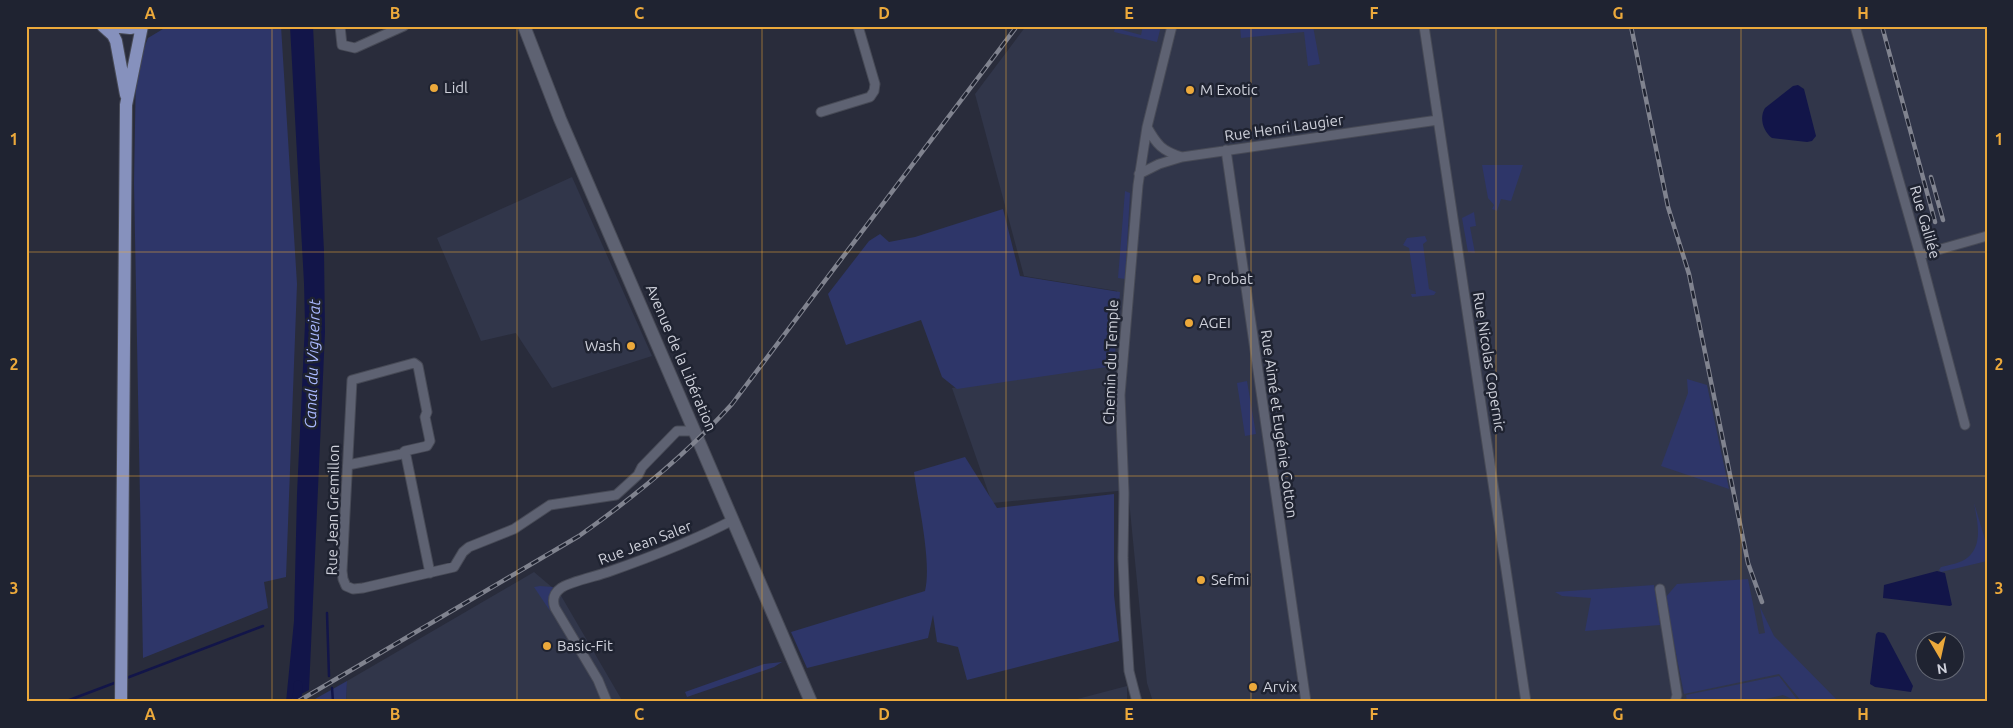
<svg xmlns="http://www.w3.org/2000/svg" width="2013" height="728" font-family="Ubuntu,sans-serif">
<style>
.built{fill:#31364a;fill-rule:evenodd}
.green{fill:#2e3669}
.water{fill:#121549}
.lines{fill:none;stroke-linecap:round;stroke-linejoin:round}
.stream{stroke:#121549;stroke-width:2.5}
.canal{stroke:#121549;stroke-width:9}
.minor-casing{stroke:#474a56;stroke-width:11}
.secondary-casing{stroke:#474a56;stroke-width:14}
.primary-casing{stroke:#474a56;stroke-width:14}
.minor{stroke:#5e6272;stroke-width:9}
.secondary{stroke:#5e6272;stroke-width:12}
.primary{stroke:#8691bd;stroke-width:12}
.rail-casing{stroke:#80838f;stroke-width:4.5}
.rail{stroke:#1f2331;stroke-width:2.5;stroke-dasharray:8;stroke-linecap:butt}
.grid{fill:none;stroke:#eca93b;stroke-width:1;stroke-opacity:0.55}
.poi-dot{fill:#eca93b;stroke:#1f2331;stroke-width:2}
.labels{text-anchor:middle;stroke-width:5;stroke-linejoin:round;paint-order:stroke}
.poi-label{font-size:15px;fill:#cfd1db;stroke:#1f2331;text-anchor:start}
.street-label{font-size:15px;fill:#cfd1db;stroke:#1f2331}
.water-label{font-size:16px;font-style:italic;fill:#aab9ff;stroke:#1f2331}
.neatline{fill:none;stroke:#eca93b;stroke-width:2}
.grid-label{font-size:16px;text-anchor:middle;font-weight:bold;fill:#eca93b}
</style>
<rect width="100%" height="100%" fill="#292c3b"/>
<path class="built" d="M1026,26H1987V702H1153L1147,683L1128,490L992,503L952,388L1114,362L1117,291L1024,276L975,94ZM1926,640H1956V670H1926Z
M572,177L652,356L552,388L516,333L481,341L437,238Z
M534,572L560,594L623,702H346L347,681Z
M1127,686V702H1066Z"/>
<path class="green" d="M168,26H281L297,284L286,577L264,582L268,608L143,658L134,183L136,68L148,38Z
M1143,26H1161L1157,42L1114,32L1115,28L1141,35Z
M1240,26H1313L1320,64L1308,66L1304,32L1241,38Z
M1482,165H1523L1511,201L1501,199L1497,211L1492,209L1494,205L1488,198Z
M1125,191L1130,193L1125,279L1118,278Z
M1003,209L1020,276L1120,292L1114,366L957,389L942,377L921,320L846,345L828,294L869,241L880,234L889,242L915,237Z
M1474,212L1476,226L1470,227L1475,253L1468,252L1462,218Z
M1425,236L1427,241L1423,244L1429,289L1436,292L1434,295L1412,297L1411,294H1416L1409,248L1403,245L1407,238Z
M1687,379L1707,385L1729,489L1661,466L1688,393Z
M1247,381L1256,434L1245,436L1237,383Z
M965,457L997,508L1114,494V595L1119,641L967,680L958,647L937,642L933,615L928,638L807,668L791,632L925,591C932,562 918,503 914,472Z
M1974,503L1987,546V561L1941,572L1939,570L1941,567C1949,565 1961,563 1967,558C1984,545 1977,520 1974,503Z
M1748,579L1759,634L1765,633L1760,607L1774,636L1838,701L1802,702L1779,674L1684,694L1665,598L1677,584Z
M1654,585L1660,625L1585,631L1591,598L1562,596L1555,592Z
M540,586L553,587L548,601L550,611L534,587Z
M782,662L774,667L687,697L685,692L764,664Z
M1779,676L1799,702L1783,695L1752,702H1687L1686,695Z
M347,681L346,702H314L315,699Z"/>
<path class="water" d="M290,26H313L324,251L325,332L309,690L286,702L294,621L297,494L305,324L304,283Z
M1798,85L1804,89L1816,136L1812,141L1807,142L1772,138C1763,131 1759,118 1765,108L1793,86Z
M1937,571L1945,573L1952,605L1950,606L1883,598L1884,585Z
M1878,632L1884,633L1886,635L1913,686L1911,692L1875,687L1870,684L1876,634Z"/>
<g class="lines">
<path class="stream" d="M327,613L329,676
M124,679L263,626
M332,688L333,702
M64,702L117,682"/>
<path class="canal" d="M297,702L298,685"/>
<defs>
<path id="minor" d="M340,26L342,45L355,48L404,26
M1424,26L1526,702
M1855,26L1920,255L1965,425
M821,112L870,97L874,91L875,84L858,26
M1147,127C1157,145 1162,151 1182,157L1438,120
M1226,150L1306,702
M1139,174L1159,164L1182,157
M1920,255L1987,236
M348,465L402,454L405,451
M430,573L405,451L427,446L430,441L425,417L427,412L418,366L414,363L352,380L342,571L343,579L346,586L353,589L363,588L454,567L463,552L469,547L514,529L550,505L616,495L638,475L642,467L677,431H694
M1660,589L1677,695L1675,702
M607,702L598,680L555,608C552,600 554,593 561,588C569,582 597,576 608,572C651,557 693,541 733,520
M1137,702L1129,671L1125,607L1123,558L1124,493L1120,395L1138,185L1147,127L1172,26"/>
<path id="secondary" d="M524,26L560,119L811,702"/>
<path id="primary" d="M103,26L113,35L116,41L126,95
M111,26L130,28L141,26
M121,702L126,105L142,26"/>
</defs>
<use href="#minor" class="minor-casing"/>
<use href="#secondary" class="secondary-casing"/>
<use href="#primary" class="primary-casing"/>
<use href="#minor" class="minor"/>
<use href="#secondary" class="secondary"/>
<use href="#primary" class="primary"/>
<defs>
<path id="rail" d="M1631,26L1668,207L1689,274L1748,563L1762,602
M1882,26L1935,222
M1931,177L1943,220
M297,702L579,536C634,497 686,455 732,404L1017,26"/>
</defs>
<use href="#rail" class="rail-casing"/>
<use href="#rail" class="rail"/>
</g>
<path class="grid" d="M272,26V702M517,26V702M762,26V702M1006,26V702M1251,26V702M1496,26V702M1741,26V702M26,252H1987M26,476H1987"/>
<g class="poi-dot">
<circle cx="434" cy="88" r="5"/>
<circle cx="1190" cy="90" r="5"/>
<circle cx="1197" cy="279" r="5"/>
<circle cx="1189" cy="323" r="5"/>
<circle cx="631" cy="346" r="5"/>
<circle cx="1201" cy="580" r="5"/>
<circle cx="547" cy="646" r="5"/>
<circle cx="1253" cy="687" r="5"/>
</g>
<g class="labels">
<g class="poi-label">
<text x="444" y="93">Lidl</text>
<text x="1200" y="95">M Exotic</text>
<text x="1207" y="284">Probat</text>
<text x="1199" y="328">AGEI</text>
<text x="621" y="351" text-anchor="end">Wash</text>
<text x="1211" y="585">Sefmi</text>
<text x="557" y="651">Basic-Fit</text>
<text x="1263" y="692">Arvix</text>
</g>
<g class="street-label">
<text transform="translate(1284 128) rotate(-8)" y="5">Rue Henri Laugier</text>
<text transform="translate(1925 222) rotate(74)" y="5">Rue Galilée</text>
<text transform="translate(681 358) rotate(67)" y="5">Avenue de la Libération</text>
<text transform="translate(1111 362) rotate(-88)" y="5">Chemin du Temple</text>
<text transform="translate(1489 362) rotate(81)" y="5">Rue Nicolas Copernic</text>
<text transform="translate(1279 424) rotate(82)" y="5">Rue Aimé et Eugénie Cotton</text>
<text transform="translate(333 510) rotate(-89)" y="5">Rue Jean Gremillon</text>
<text transform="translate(645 543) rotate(-21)" y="5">Rue Jean Saler</text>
</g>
<g class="water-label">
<text transform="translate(312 364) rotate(-88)" y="6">Canal du Vigueirat</text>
</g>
</g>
<rect width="2013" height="728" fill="none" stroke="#1f2331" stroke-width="55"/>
<g transform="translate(1940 656) rotate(171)"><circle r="24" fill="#1f2331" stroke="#656975"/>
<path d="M0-4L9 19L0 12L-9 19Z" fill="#eca93b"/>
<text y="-8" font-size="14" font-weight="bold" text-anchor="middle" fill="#cfd1db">N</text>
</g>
<rect x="28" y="28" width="1958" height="672" class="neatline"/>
<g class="grid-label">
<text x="150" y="19">A</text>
<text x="395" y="19">B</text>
<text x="639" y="19">C</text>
<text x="884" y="19">D</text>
<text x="1129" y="19">E</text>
<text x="1374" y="19">F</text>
<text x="1618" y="19">G</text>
<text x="1863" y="19">H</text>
<text x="14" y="145">1</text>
<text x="1999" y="145">1</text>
<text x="14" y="370">2</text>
<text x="1999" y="370">2</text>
<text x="14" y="594">3</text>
<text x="1999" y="594">3</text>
<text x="150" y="720">A</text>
<text x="395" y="720">B</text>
<text x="639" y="720">C</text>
<text x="884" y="720">D</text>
<text x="1129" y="720">E</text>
<text x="1374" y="720">F</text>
<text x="1618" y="720">G</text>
<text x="1863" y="720">H</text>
</g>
</svg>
